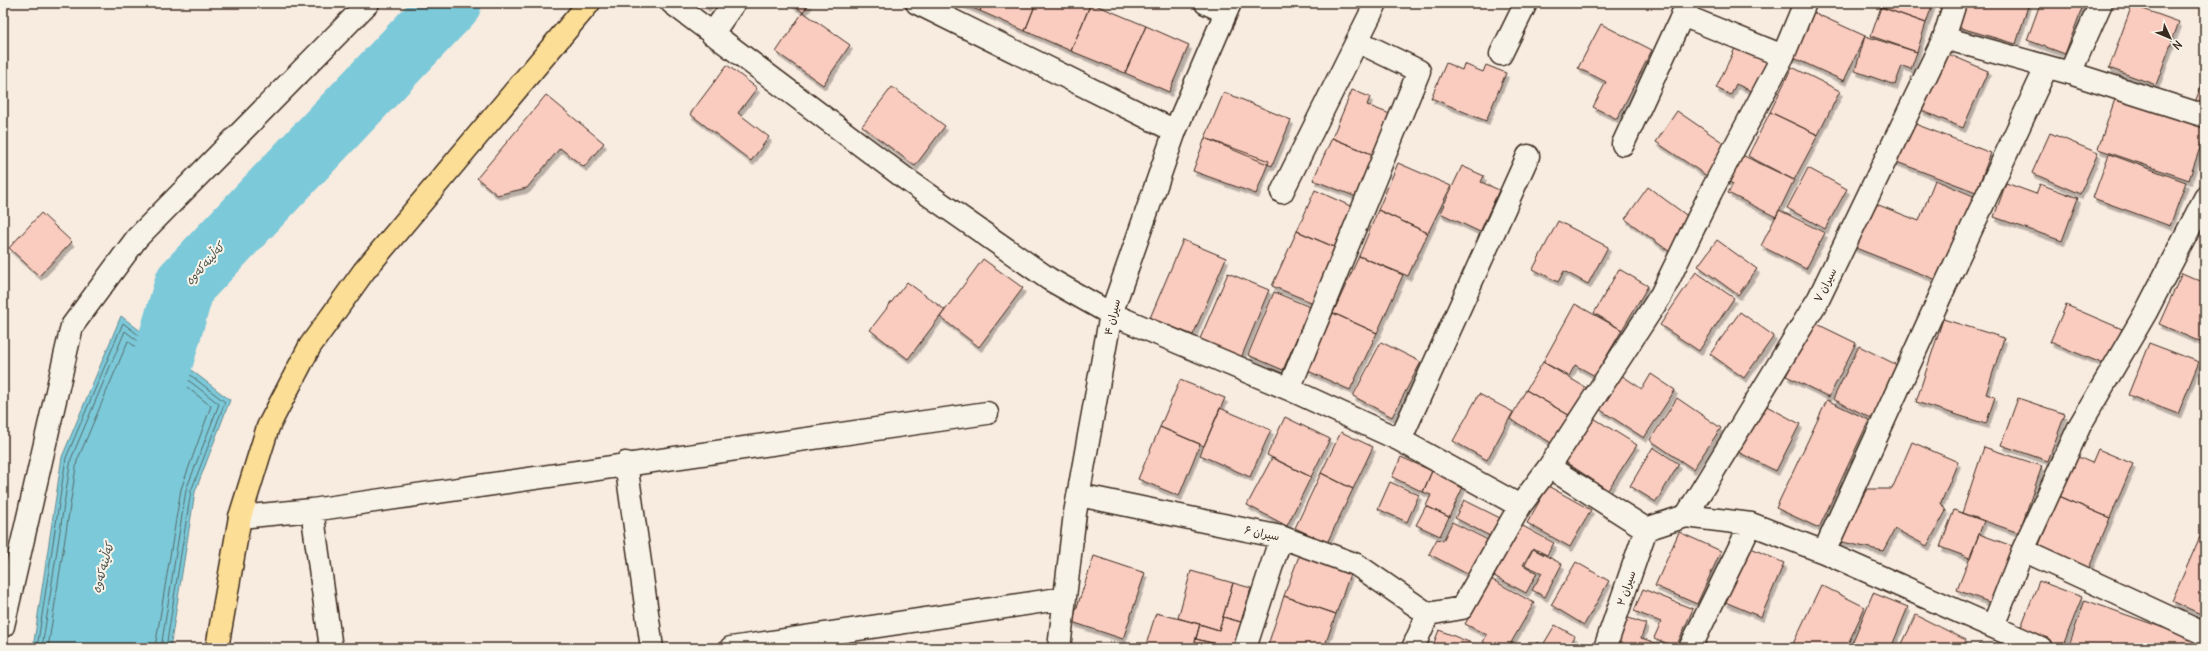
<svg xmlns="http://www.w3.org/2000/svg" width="2208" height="651" font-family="Delius,'Playpen Sans Arabic',sans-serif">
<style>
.water{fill:#7bc9d9;stroke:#61898e}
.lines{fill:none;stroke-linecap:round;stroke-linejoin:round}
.shore{stroke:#556a69;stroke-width:1}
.river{stroke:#7bc9d9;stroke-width:61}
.building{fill:#facbbf;stroke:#3b2a1e;filter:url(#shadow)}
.minor-casing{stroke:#3b2a1e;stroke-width:25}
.major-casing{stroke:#3b2a1e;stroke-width:25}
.minor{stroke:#f7f3e8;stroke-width:22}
.major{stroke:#fcde96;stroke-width:22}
.labels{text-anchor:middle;stroke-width:4;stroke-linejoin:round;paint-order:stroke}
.street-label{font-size:11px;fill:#3b2a1e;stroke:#f7f3e8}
.water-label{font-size:12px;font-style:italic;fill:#4b524d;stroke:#f7f3e8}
</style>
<defs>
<filter id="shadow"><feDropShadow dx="2.5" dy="4.5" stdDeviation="0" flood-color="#0004"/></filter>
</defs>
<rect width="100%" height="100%" fill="#f8ebe0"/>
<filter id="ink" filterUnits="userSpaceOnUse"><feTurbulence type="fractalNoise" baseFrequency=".025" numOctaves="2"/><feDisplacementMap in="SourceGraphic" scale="8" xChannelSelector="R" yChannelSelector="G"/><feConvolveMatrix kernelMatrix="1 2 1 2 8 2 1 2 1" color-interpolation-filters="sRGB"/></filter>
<g filter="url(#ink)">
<path class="water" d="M121,316L230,400L195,492L170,648H33L62,457Z"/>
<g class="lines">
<path class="shore" d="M37,648L66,458L123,323L225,402L191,491L166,648
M42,648L71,459L125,331L219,404L186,490L161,648
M48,648L77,461L128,341L211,406L181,489L155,648"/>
<path class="river" d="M142,432L185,284L451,3"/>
</g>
<path class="building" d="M702,3H710L707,7Z
M790,3H810L803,12Z
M960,3H983L980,11Z
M983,3H1036L1025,31L980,11Z
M1036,3H1091L1071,51L1025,31Z
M1091,3L1146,26L1125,73L1071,51Z
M1883,3H1933L1926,23L1881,7Z
M1961,3H2029L2016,44L1954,26Z
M2037,3H2084L2065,54L2027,40L2040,4Z
M2132,5L2179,22L2156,85L2109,68Z
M1881,7L1926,23L1917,52L1871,36Z
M1806,9L1865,36L1844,81L1785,54Z
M803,12L850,45L823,85L776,52Z
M1601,24L1652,50L1617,119L1593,107L1606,82L1578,68Z
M1146,26L1189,45L1169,92L1125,73Z
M1865,36L1917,52L1911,69L1902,66L1895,85L1855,71Z
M1738,42L1777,61L1760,95L1736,84L1731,95L1716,88Z
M1946,53L1988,71L1963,128L1921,110Z
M1446,63L1462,70L1464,64L1483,72L1486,65L1506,73L1486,121L1431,98Z
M727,65L757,88L738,113L769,137L751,161L690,114Z
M1792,67L1840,91L1818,135L1770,112Z
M2205,77V106L2195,102Z
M892,87L945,126L915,166L862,126Z
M1352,90L1370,97L1367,105L1395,116L1379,157L1332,138Z
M1224,92L1291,120L1272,166L1205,138Z
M546,95L604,143L584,167L560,148L527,188L497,195L477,178Z
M2116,96L2205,126V133L2189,180L2098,149Z
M1677,111L1728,146L1707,176L1656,142Z
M1770,112L1818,135L1794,180L1748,156Z
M1910,122L1991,153L1976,192L1894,161Z
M2050,133L2098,153L2080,194L2032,173Z
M1205,138L1269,161L1256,194L1193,171Z
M1332,138L1379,157L1362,199L1313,180Z
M1738,153L1794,180L1776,217L1728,193L1733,184L1725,180Z
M2109,154L2186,182L2170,226L2093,198Z
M1398,163L1451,186L1428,233L1378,210Z
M1462,166L1484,176L1481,182L1499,190L1480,232L1440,213Z
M1808,168L1847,189L1825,229L1787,208Z
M1935,180L1976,197L1942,282L1853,247L1871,202L1919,221Z
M2006,183L2036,194L2040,184L2078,198L2062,241L1994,217Z
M1648,187L1693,220L1670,252L1625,219Z
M1315,190L1357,209L1339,249L1297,231Z
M1378,210L1428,233L1408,276L1359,256Z
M1779,210L1825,233L1806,269L1761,246Z
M41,213L72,242L39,276L9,248Z
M1558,221L1608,247L1588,284L1564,271L1558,282L1533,269Z
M1297,231L1339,249L1316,304L1272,286Z
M1183,240L1226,258L1193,335L1150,318Z
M1717,240L1757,269L1738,295L1698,266Z
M1359,256L1403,275L1377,333L1333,313Z
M983,259L1023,288L979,347L940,317Z
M1619,269L1648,286L1622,330L1594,313Z
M1696,272L1734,298L1699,351L1660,325Z
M1228,273L1269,290L1241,358L1199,341Z
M2182,273L2205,283V344L2159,324Z
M907,282L945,310L908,359L870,330Z
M1274,292L1310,307L1283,370L1248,355Z
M1575,304L1622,330L1595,376L1575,365L1569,376L1543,362Z
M2066,305L2122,329L2106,365L2050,342Z
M1740,312L1774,336L1744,378L1710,354Z
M1333,313L1377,333L1350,390L1308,371Z
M1943,319L2004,338L1986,394L1995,397L1986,424L1916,402Z
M1813,322L1856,343L1829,397L1786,376Z
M1381,342L1421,362L1392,417L1353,396Z
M2149,343L2199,362L2178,414L2128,395Z
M1859,346L1901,367L1875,420L1833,399Z
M1543,362L1588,389L1572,417L1526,390Z
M1651,374L1675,390L1644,438L1599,409L1621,375L1642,389Z
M1180,380L1225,398L1204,446L1160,427Z
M1526,390L1572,417L1555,445L1510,419Z
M1479,394L1513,412L1487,460L1453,441Z
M1677,398L1721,428L1693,469L1650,440Z
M2018,398L2065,414L2048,461L2001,445Z
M1827,400L1869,420L1819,528L1776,508Z
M1761,403L1800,424L1776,471L1736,451Z
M1220,408L1271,430L1250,477L1200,455Z
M1285,417L1330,439L1311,477L1267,455Z
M1592,417L1637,445L1608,490L1564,461Z
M1160,427L1200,444L1179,496L1138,479Z
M1341,432L1373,447L1353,489L1321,473Z
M1912,442L1958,462L1941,503L1946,511L1927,546L1895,529L1883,551L1838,541L1867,489H1892Z
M1653,447L1679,464L1656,502L1630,486Z
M1984,447L2042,466L2019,533L1962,513Z
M2098,449L2133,464L2110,518L2059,496L2076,456L2092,463Z
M1401,457L1432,471L1423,492L1392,477Z
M1272,458L1311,477L1287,526L1247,505Z
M1432,471L1464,485L1449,517L1426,506L1431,495L1423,492Z
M1321,473L1353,489L1327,543L1295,528Z
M1390,482L1419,495L1407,522L1378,509Z
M1548,486L1591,510L1570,547L1527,523Z
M2059,496L2110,518L2089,568L2038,547Z
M1464,500L1500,518L1490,536L1455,518Z
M1426,506L1449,517L1440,536L1416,525Z
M1954,510L1984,521L1970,558L1940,547Z
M1452,522L1490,541L1473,577L1429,554L1437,539L1443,541Z
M1521,525L1554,543L1547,555L1533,548L1523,565L1537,573L1526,593L1494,576Z
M2205,525V610L2203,615L2172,601Z
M1679,532L1721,551L1697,604L1655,586Z
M1979,534L2015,547L1994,604L1957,590Z
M1749,547L1784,563L1761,617L1725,602Z
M1533,549L1562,564L1545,597L1532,590L1542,573L1525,565Z
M1094,556L1145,573L1123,639L1072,622Z
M1299,556L1350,574L1336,614L1284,596Z
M1576,562L1609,581L1584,625L1551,605Z
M1191,571L1233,583L1219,630L1178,618Z
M1491,579L1534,603L1508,648H1494L1483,642L1487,635L1465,624Z
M2039,581L2082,597L2062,648L2019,632Z
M1233,583L1251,588L1241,622L1223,617Z
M1821,585L1865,607L1846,648H1791Z
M1643,589L1693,609L1676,647L1654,638L1661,622L1634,611Z
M1873,593L1908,607L1891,648H1850Z
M1284,596L1336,614L1324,648H1267Z
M2085,600L2197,640L2194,648H2068Z
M1156,613L1200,624L1193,648H1145Z
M1916,615L1966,640L1962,648H1900Z
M1623,616L1646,624L1641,638L1671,648H1612Z
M1223,617L1241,622L1234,648L1196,639L1200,624L1219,630Z
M1555,625L1575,636L1569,648H1534L1537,642L1543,645Z
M1439,630L1484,648H1432Z
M1196,639L1229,648H1193Z
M1979,644L1987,648H1977Z"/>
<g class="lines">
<defs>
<path id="minor" d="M672,3L906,179L1049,279L1111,314L1289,389L1400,440L1520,506
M917,3L1175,131
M1206,3L1226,12
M1682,15L1783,56
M712,34L734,3
M1944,38L2070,73L2205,116
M1501,54L1526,3
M2070,73L2101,3
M1623,144L1688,3
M1282,192L1376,3
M1289,389L1419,71L1357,41
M1400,440L1528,156
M626,463L652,648
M1549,467L1646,529
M1079,495L1281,537L1357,565L1428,614
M312,510L331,648
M1686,516L1751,524L1824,552L2041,648
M240,517L312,510L987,413
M1646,529L1686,516L1819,298L1944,38L1955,3
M2023,550L2205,634
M1824,552L1938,301L2046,68
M1428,614L1462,608L1520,506L1549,467L1661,295L1711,192L1783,56L1805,3
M3,626L72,326L137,238L368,3
M1993,626L2023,550L2080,425L2146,312L2205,198
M731,648L1065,598
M1059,648L1075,513L1111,314L1175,131L1230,3
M1245,648L1281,537
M1413,648L1428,614
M1605,648L1646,529
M1690,648L1751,524"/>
<path id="major" d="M217,648L240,517L268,427L310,346L364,271L589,3"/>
</defs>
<use href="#minor" class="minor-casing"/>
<use href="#major" class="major-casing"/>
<use href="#minor" class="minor"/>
<use href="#major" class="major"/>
</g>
</g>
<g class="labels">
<g class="street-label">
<text transform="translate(1825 285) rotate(-63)" y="4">سیران ۷</text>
<text transform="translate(1112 317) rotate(-76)" y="4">سیران ۴</text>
<text transform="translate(1262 533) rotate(12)" y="4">سیران ۶</text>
<text transform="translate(1626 588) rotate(-71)" y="4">سیران ۲</text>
</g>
<g class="water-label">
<text transform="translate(205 264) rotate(-48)" y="4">کەڵینەکەوە</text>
<text transform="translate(103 568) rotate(-74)" y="4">کەڵینەکەوە</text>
</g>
</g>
<rect width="2208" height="651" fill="none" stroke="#f7f3e8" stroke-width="16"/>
<rect x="8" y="8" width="2192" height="635" fill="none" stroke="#3b2a1e" stroke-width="1.5" filter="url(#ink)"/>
<g transform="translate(2170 38) rotate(134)" stroke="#f7f3e8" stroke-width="3" paint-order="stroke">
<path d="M0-3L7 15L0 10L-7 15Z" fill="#3b2a1e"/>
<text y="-6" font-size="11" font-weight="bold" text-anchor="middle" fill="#3b2a1e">N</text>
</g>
</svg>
